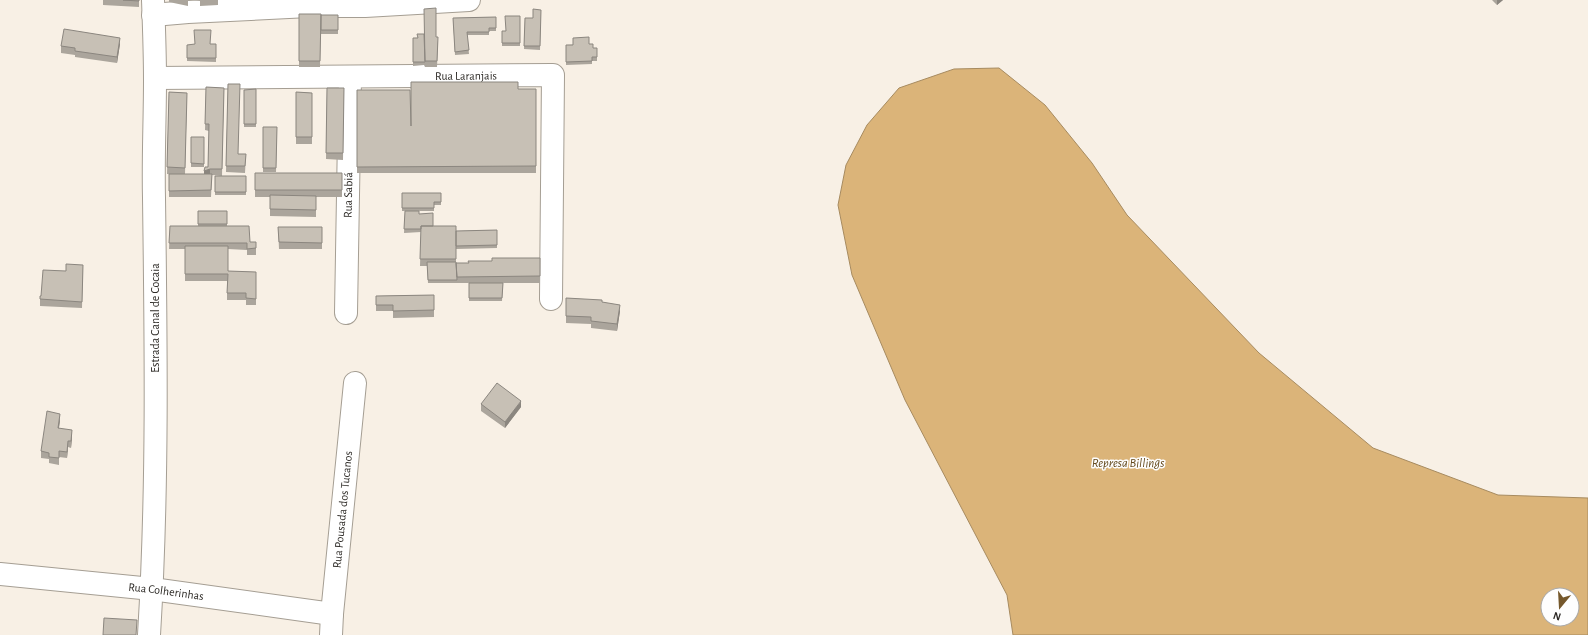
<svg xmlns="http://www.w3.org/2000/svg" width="1588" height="635" font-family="'Alegreya Sans',sans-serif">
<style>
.water{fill:#dbb479;stroke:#a78b60;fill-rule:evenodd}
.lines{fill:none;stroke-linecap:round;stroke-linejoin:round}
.minor-casing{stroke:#a59e93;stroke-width:24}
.minor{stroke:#fff;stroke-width:22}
.wall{fill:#aba59c}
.shaded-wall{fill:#8b867f}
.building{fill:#c7c0b5;stroke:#8b867f}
.labels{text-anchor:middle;stroke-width:3;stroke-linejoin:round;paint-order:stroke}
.street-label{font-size:12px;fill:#2d2a26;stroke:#fefefe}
.water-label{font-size:13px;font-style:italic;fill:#64491c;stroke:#fefefe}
</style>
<rect width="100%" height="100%" fill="#f8f0e5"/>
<path class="water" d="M999,68L1045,105L1092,163L1127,215L1259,353L1373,448L1498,495L1588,498V635H1013L1007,595L905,400L852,275L838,205L846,165L867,125L899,88L954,69ZM1548,595H1572V619H1548Z"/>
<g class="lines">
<defs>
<g id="minor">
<path d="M153,15L188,12L309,6H365L469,0"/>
<path id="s1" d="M155,78L553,75L551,299"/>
<path id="s2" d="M346,313L350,77"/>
<path id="s3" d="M0,574L152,589L332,614"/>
<path d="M149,635C158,489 156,344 154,198C153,159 155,119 155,80C155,53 154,27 153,0"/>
<path id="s4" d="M331,635L332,614L355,383"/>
</g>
</defs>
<use href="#minor" class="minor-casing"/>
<use href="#minor" class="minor"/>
</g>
<path class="wall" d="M103,0H139V7L103,5Z
M169,0H188V6L169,2Z
M193,0H219H218V5L200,6V1Z
M1492,0H1503L1497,5Z
M541,10L540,50L524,49L525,18H533Z
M299,14H321L320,67H299Z
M321,15H338V34H321Z
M520,16V46H502V31H506Z
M496,17V31H489V35H467L469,54L455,55L453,18Z
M436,37L438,43L437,67H425L424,65L413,66V38Z
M120,44L117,63L75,57V55L61,53V46Z
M216,44V62L187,61V45Z
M589,44L593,48H597V61H592V64L566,65V45Z
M228,84L238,154H246L245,173L226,172Z
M206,87L224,88L222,176L212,175L211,197H169V174H184H167L169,92L187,93L185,174H204L208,167L209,131L205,130Z
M327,88H344L343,160L326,159Z
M256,89V127H244V90Z
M518,89H536V173H357V90L411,126Z
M296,92L312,93V144H296Z
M263,127H277L276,172H263Z
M191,137H204V167H191Z
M255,173H342V197H316V217L270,216V197H255Z
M215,176H246V195H215Z
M402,193H441V205H434V211H402Z
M198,211H227V226L250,242H256V255H247V250L228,249V271L256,272V305H246V300H227V281H185V249H169L170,226H198Z
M405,211L419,214L433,226H456V264L492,261L540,258V283H472H503L502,301H469V283H428L427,266H420L421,232L404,233Z
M278,227H322V249H279Z
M497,230V248L456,249V231Z
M83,265L82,308L40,306V299L41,296L66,271Z
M434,295V317L393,318V311H376V296Z
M566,298L602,302L620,311L617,331L591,328V324L566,323Z
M481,404L521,407L505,428L481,411Z
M60,420L59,428L72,437L71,448L68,447L67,458L59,457V465L49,463V459L41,458V451Z"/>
<path class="shaded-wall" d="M1497,0H1503L1497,5Z
M120,38V44L117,63V57Z
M210,169V175L204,177V171Z
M620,305V311L617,331V324Z
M521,401V407L505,428V422Z
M60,414V420L58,434V428Z
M72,430V437L71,448V441Z
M68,441V447L67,458V452Z"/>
<path class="building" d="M123,0H139V1Z
M436,8V37H438L437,61H425L424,9Z
M533,9L541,10L540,46H524L525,18H533Z
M299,14H321L320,61H299Z
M321,15H338V30H321Z
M505,16H520V43H502V31H506Z
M496,17V28H489V32H467L469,50L455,52L453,18Z
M64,29L120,38L117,57L75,51V48L61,46Z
M194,30H211L210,44H216V58H187V45L195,44Z
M417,34H424L425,62H413V38H418Z
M589,37V44H593V48H597V57H592V61L566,62V45H573V38Z
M411,82H518V89H536V166L357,167V90H410L411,126Z
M228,84H240L238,154H246L245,166H226Z
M206,87L224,88L222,169H210L204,171L205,167H208L209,124H205Z
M327,88H344L343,153H326Z
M256,89V124H244V90Z
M169,92L187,93L185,168L167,167Z
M296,92L312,93V137H296Z
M263,127H277L276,168H263Z
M191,137H204V164L191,163Z
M255,173H342V190H255Z
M169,174H212L211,190L169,191Z
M215,176H246V192H215Z
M402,193H441V202H434V208H402Z
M270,195L316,196V210L270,209Z
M198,211H227V224H198Z
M405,211H419V214L433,213V226H421V229H404Z
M170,226H249L250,242H256V248L247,249V243H169Z
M421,226H456V259H420Z
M278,227H322V243L279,242Z
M497,230V245L456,246V231Z
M185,246H228V271L256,272V299L246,298V293H227L228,274H185Z
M492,258H540V276L457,277L456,263H469L468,261H492Z
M427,262H456L457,280H428Z
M66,264L83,265L82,302L40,299V296H41L43,270L66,271Z
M469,283H503L502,298H469Z
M434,295V310L393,311V305H376V296Z
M566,298L602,300V302L620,305L617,324L591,321V317L566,316Z
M497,383L521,401L505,422L481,404Z
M47,411L60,414L58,428L72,430L71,441H68L67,452L59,451V458L49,457V453L41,451Z
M104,618L137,620L136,635H103Z"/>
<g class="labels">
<g class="street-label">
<text dy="4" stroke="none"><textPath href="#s1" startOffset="311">Rua Laranjais</textPath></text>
<text dy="4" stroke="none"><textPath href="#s2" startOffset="118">Rua Sabiá</textPath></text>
<text transform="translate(155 318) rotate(-90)" y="4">Estrada Canal de Cocaia</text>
<text dy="4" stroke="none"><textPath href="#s4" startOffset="126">Rua Pousada dos Tucanos</textPath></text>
<text dy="4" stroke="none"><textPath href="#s3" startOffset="167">Rua Colherinhas</textPath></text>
</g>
<g class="water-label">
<text x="1128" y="467">Represa Billings</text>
</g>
</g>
<g transform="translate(1560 607) rotate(198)"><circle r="19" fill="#fefefe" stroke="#aaa9a8"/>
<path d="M0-3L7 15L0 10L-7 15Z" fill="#75582c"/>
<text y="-6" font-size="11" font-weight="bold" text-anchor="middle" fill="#2d2a26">N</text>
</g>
</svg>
